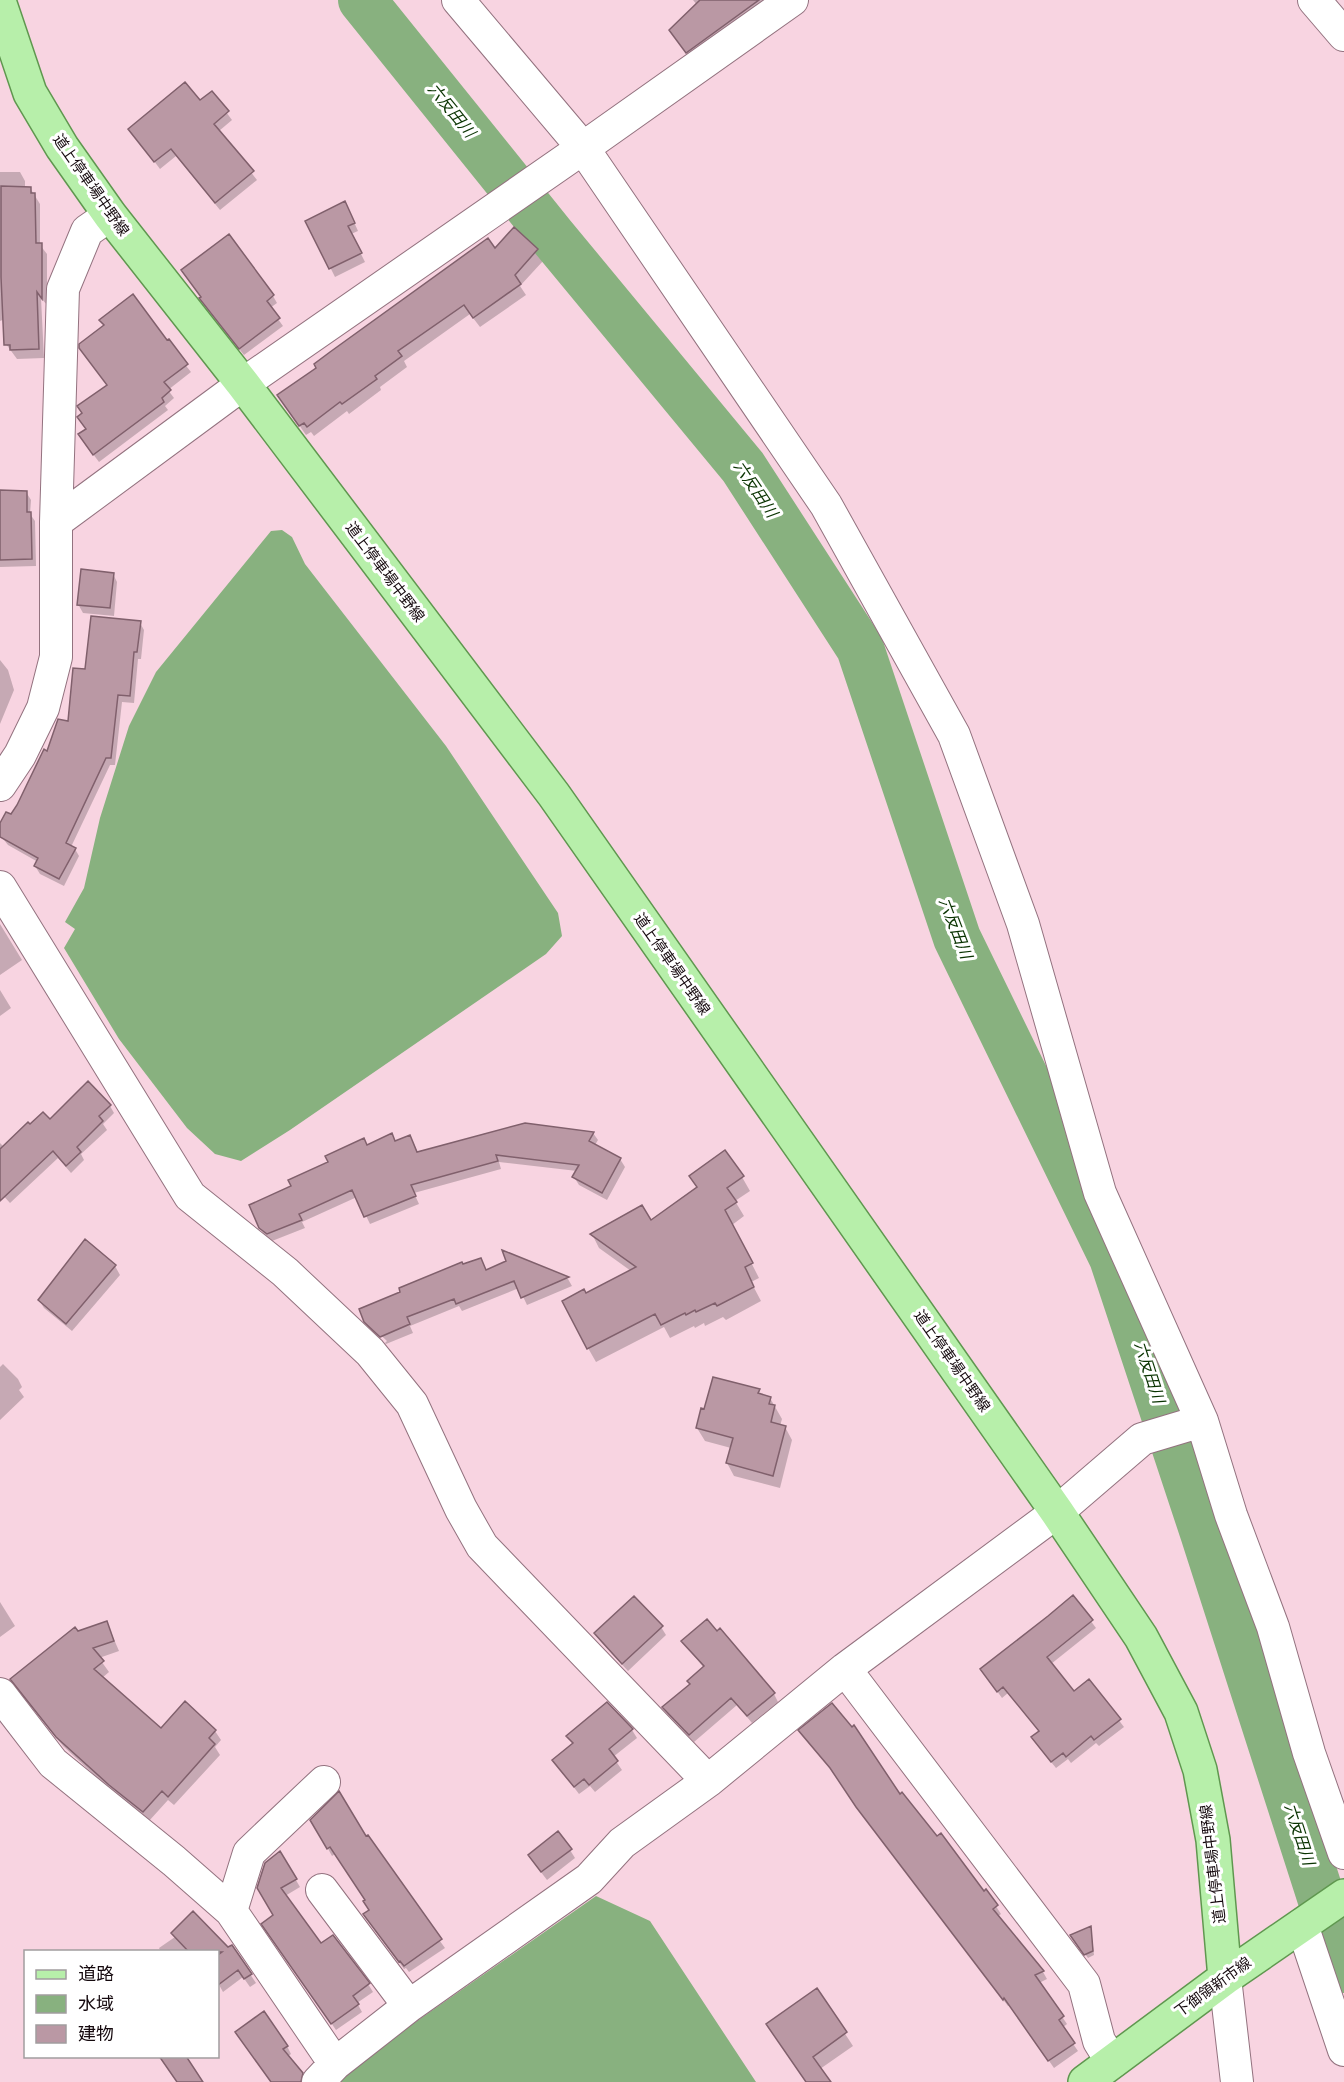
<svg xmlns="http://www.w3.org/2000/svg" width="1344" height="2082" font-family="Helvetica,'Noto Sans JP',sans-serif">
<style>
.water{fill:#88b17f}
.shadow{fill:#0003}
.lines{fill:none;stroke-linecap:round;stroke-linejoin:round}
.river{stroke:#88b17f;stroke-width:48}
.building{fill:#ba98a4;stroke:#80606c;stroke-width:1.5}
.minor-casing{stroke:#93727f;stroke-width:34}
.major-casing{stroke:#5f974f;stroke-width:36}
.minor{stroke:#fff;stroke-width:32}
.major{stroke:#b7efaa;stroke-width:33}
.labels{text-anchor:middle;stroke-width:6;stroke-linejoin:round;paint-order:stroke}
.street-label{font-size:15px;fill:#15090e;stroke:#fff}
.water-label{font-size:16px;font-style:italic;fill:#093300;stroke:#fff}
</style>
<rect width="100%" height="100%" fill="#f8d4e1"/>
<path class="water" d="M282,530L292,537L305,564L446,746L558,913L562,936L546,954L290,1130L241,1161L215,1154L187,1128L119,1039L64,948L75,929L65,922L84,888L100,818L129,726L156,672L271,531Z
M596,1896L650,1921L756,2082H337L351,2067Z"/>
<path class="shadow" d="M693,0H774L691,60L675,38L697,5Z
M212,93L232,120L219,131L257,180L220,210L176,156L160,169L130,129L199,102Z
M0,172H20L25,181V188H30L40,204V245L47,254V305L41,298L44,358L17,359L6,344L5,319L0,321Z
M349,211L358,231L351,234L365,262L335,277L307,221Z
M514,229L537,250L543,261L520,286L526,295L480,327L470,314L404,361L407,367L380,387L381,390L349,414L347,411L314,436L311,432L306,435L285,405L495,250Z
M273,296L277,303L270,308L283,326L244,355L205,306Z
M101,320L167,342L191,372L168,390L174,398L165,406L168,410L99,462L84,442L87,430L108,386L105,327Z
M0,492H26L31,500L30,514L35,521L36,566L0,567Z
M113,574L117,582L114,616L83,613L78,604Z
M140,623L144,630L141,659H138L134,703L122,702L115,765H110L71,847L75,849L79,856L64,886L40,874L35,866L38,862L8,845L0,835V826L12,816L47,753L70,722L87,671Z
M0,660L8,670L14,690L0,724Z
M0,924L22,960L0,975Z
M0,990L11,1008L0,1016Z
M110,1106L114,1113L103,1124L107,1130L81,1154L84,1160L71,1173L58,1158L10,1203L0,1192V1143L4,1147L30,1126Z
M525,1125L593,1133L598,1140L595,1145L620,1159L625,1167L607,1200L579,1185L574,1177L577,1171L499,1162L501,1169L414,1193L419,1204L370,1224L357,1197L302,1222L305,1228L272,1241L265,1236L260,1227L293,1186L366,1146L396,1142L414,1144L418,1153Z
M742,1177L750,1191L735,1201L744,1216L732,1225L759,1278L751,1282L761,1301L726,1320L723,1317L705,1326L704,1323L695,1328L694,1326L670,1338L664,1327L596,1362L588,1348L586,1294L631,1271L599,1248L592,1234L650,1222Z
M85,1242L115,1266L120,1275L72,1331L44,1308L39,1300Z
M505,1253L568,1279L572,1286L527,1305L519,1288L462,1311L459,1306L410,1326L413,1333L386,1344L371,1330L385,1343L387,1341L366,1321L462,1265L481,1259L487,1271L508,1262Z
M3,1364L18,1379L22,1387L19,1390L24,1397L0,1420V1367Z
M759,1390L762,1396L770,1398L782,1419L780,1426L785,1427L792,1440L780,1488L734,1476L727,1463L731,1448L705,1441L697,1428Z
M1073,1597L1096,1628L1051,1664L1074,1693L1089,1681L1124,1727L1099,1746L1096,1743L1071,1763L1068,1759L1056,1768L1037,1745L1040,1732L1008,1693L1002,1698L986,1676Z
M0,1602L15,1626L0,1637Z
M107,1623L119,1651L99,1658L109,1672L102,1678L161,1730L215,1731L221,1740L215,1747L220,1755L174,1805L168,1800L149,1821L116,1795L63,1746L17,1689L12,1680L78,1633Z
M661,1627L666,1635L628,1671L601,1642L596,1634Z
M683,1642L774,1694L778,1702L752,1723L737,1705L694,1742L668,1715L664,1707L691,1685L704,1668Z
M607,1704L632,1730L637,1738L613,1757L622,1770L595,1792L590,1786L579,1794L554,1761L573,1745L568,1736Z
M800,1731L900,1796L983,1893L986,1891L1001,1914L997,1917L1043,1972L1047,1979L1039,1983L1067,2024L1062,2028L1078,2051L1054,2068L1010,2005L1008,2006L862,1814L836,1775Z
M312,1820L365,1838L445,1948L409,1972L406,1968L404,1969L369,1922L365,1915L370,1911L367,1901L335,1854L332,1856Z
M570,1850L575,1858L547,1880L534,1863Z
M280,1853L300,1887L285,1896L321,1945L368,1984L373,1992L357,2003L362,2012L336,2030L268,1931L275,1916Z
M1091,1928L1094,1955L1088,1958L1074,1939Z
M175,1937L228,1949L232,1947L256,1983L250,1987L243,1977L223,1992L218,1983V1952H158L160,1950L159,1948Z
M817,1991L853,2046L820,2069L829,2082H806L768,2025Z
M242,2040L287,2046L291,2054L287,2057L306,2082H283Z"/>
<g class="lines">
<path class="river" d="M362,0L552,236L743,467L860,648L957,938L1113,1258L1204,1533L1344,1969"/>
</g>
<path class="building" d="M700,0H759L686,53L669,30Z
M185,82L200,100L212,91L229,111L214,124L254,171L215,203L171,149L154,162L128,129Z
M1,186L31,187V193H35L36,243H42V299L37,292L39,349L10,350V345H4L1,277Z
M345,201L355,223L348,226L362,253L329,269L305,221Z
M514,227L538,249L515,275L521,284L473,318L464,305L398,351L402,356L375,376L377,379L342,404L340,402L307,427L304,423L299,426L277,395L316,368L314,364L330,352L488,238L495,248Z
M229,234L274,295L267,301L280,318L239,349L199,298L201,297L181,270Z
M133,294L167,340L169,339L188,364L164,382L171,390L162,398L164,402L93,455L78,434L86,429L77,417L82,413L77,406L107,385L79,348V344L104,325L99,320Z
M0,490L27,491V512H31L32,559L0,560Z
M81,569L114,573L110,608L77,605Z
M91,616L141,621L137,652H134L130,696L118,695L111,758H106L66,843L76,848L59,879L34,866L38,858L0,837V823L6,812L11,814L17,805L44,749L47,751L58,719L68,721L73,668L85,669Z
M88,1081L111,1105L99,1116L103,1121L77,1147L81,1152L66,1166L53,1151L0,1201V1149L28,1122L30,1124L43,1112L50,1119Z
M525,1123L594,1132L589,1141L621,1158L602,1193L572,1177L579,1165L496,1155L498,1161L411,1185L416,1196L364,1217L352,1190L299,1214L302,1220L267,1234L259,1228L249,1205L291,1186L288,1180L328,1162L325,1156L364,1138L367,1145L392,1133L395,1141L410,1135L417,1152Z
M725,1150L744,1176L727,1188L737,1202L725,1210L753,1263L745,1267L754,1287L717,1306L715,1303L696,1312L695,1310L686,1315L685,1313L661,1325L655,1314L587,1349L562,1301L584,1289L586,1293L636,1267L590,1234L642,1205L651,1220L697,1187L689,1176Z
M85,1239L116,1265L66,1324L38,1300Z
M502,1250L569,1277L521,1298L514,1281L456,1304L454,1299L407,1317L410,1324L380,1337L364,1322L359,1309L400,1292L399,1288L462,1262L463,1264L481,1258L486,1270L506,1261Z
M713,1377L760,1389L758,1393L771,1397L769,1404L775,1405L771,1422L786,1426L773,1476L726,1463L733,1438L696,1428L701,1408L704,1409Z
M1073,1595L1093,1620L1047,1657L1074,1691L1089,1679L1121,1719L1094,1740L1091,1736L1066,1757L1063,1753L1051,1762L1031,1737L1039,1731L1003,1687L997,1692L980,1669L1048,1616Z
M634,1596L663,1626L622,1664L594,1633Z
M707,1619L717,1631L720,1628L775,1693L747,1716L731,1698L689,1735L662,1707L690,1684L687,1681L704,1666L681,1641Z
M107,1621L114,1641L93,1648L104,1661L94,1669L161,1728L185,1701L216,1730L209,1738L215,1744L168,1797L162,1791L143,1812L109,1785L56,1737L10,1679L75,1627L78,1631Z
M607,1702L633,1729L609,1749L618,1761L589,1785L584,1779L574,1787L552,1760L573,1743L566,1736Z
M832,1703L852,1727L854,1725L900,1794L902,1792L937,1836L941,1833L984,1891L986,1889L998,1905L993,1909L1044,1971L1035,1975L1064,2016L1059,2020L1075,2043L1048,2061L1004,1998L1003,2000L856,1807L830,1768L798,1730Z
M339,1791L366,1836L368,1835L442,1939L404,1966L400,1961L399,1962L363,1914L369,1910L363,1901L365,1900L330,1847L327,1849L310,1820Z
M558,1831L572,1849L541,1872L528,1855Z
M280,1851L297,1879L281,1888L321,1943L333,1935L370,1983L353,1996L359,2004L331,2024L261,1924L273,1915L257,1888L265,1863Z
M193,1911L228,1947L232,1945L252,1974L244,1979L238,1970L218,1985V1955L222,1952H189L171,1933Z
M1091,1926L1093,1951L1084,1955L1070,1935Z
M817,1988L847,2032L813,2057L831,2082H806L766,2024Z
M264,2011L288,2046L283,2049L303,2073L301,2082H271L235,2032Z
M159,2056H186L203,2082H177Z"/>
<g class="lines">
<defs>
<path id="minor" d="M458,0L583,148L826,505L954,735L1023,924L1100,1193L1202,1421L1231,1515L1273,1627L1309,1753L1344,1853
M1314,0L1344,35
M56,522L243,384L583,148L792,0
M0,785L20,755L43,708L56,657V522L63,289L87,231L110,215
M0,887L190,1196L285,1272L370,1352L412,1404L461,1509L482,1546L708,1781
M845,1669L1084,1984L1099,2041L1112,2062
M0,1694L53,1763L174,1861L231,1911L335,2064
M322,1890L409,2006
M231,1911L249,1853L324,1782
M1302,1925L1344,2050
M1225,1978L1237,2082
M318,2082L335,2064L409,2006L589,1879L622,1843L708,1781L845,1669L1057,1512L1142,1439L1202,1421"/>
<path id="major" d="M0,4L30,93L62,147L110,215L243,384L554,795L1057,1512L1141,1637L1181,1712L1200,1770L1213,1840L1225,1978
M1085,2082L1225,1978L1344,1896"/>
</defs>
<use href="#minor" class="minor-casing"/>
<use href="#major" class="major-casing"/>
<use href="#minor" class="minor"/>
<use href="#major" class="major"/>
</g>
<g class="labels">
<g class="street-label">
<text transform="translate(91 185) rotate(55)" y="5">道上停車場中野線</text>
<text transform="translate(385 572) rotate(53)" y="5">道上停車場中野線</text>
<text transform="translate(672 964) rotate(55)" y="5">道上停車場中野線</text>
<text transform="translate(952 1361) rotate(55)" y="5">道上停車場中野線</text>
<text transform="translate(1213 1864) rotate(-97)" y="5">道上停車場中野線</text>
<text transform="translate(1213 1987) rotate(-36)" y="5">下御領新市線</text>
</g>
<g class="water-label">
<text transform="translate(452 110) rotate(51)" y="6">六反田川</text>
<text transform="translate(756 489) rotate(56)" y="6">六反田川</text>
<text transform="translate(956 928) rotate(69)" y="6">六反田川</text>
<text transform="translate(1150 1372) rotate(72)" y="6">六反田川</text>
<text transform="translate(1300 1834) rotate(72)" y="6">六反田川</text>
</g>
</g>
<rect x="24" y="1950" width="195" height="108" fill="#ffffff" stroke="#a19d9f" stroke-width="1.5"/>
<rect x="36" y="1970" width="30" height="9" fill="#b7efaa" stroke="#a19d9f" stroke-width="1.5"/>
<text x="78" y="1980" font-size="18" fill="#15090e">道路</text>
<rect x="36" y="1995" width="30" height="18" fill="#88b17f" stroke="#a19d9f" stroke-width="1.5"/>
<text x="78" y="2010" font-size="18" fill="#15090e">水域</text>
<rect x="36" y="2025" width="30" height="18" fill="#ba98a4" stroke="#a19d9f" stroke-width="1.5"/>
<text x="78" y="2040" font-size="18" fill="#15090e">建物</text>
</svg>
